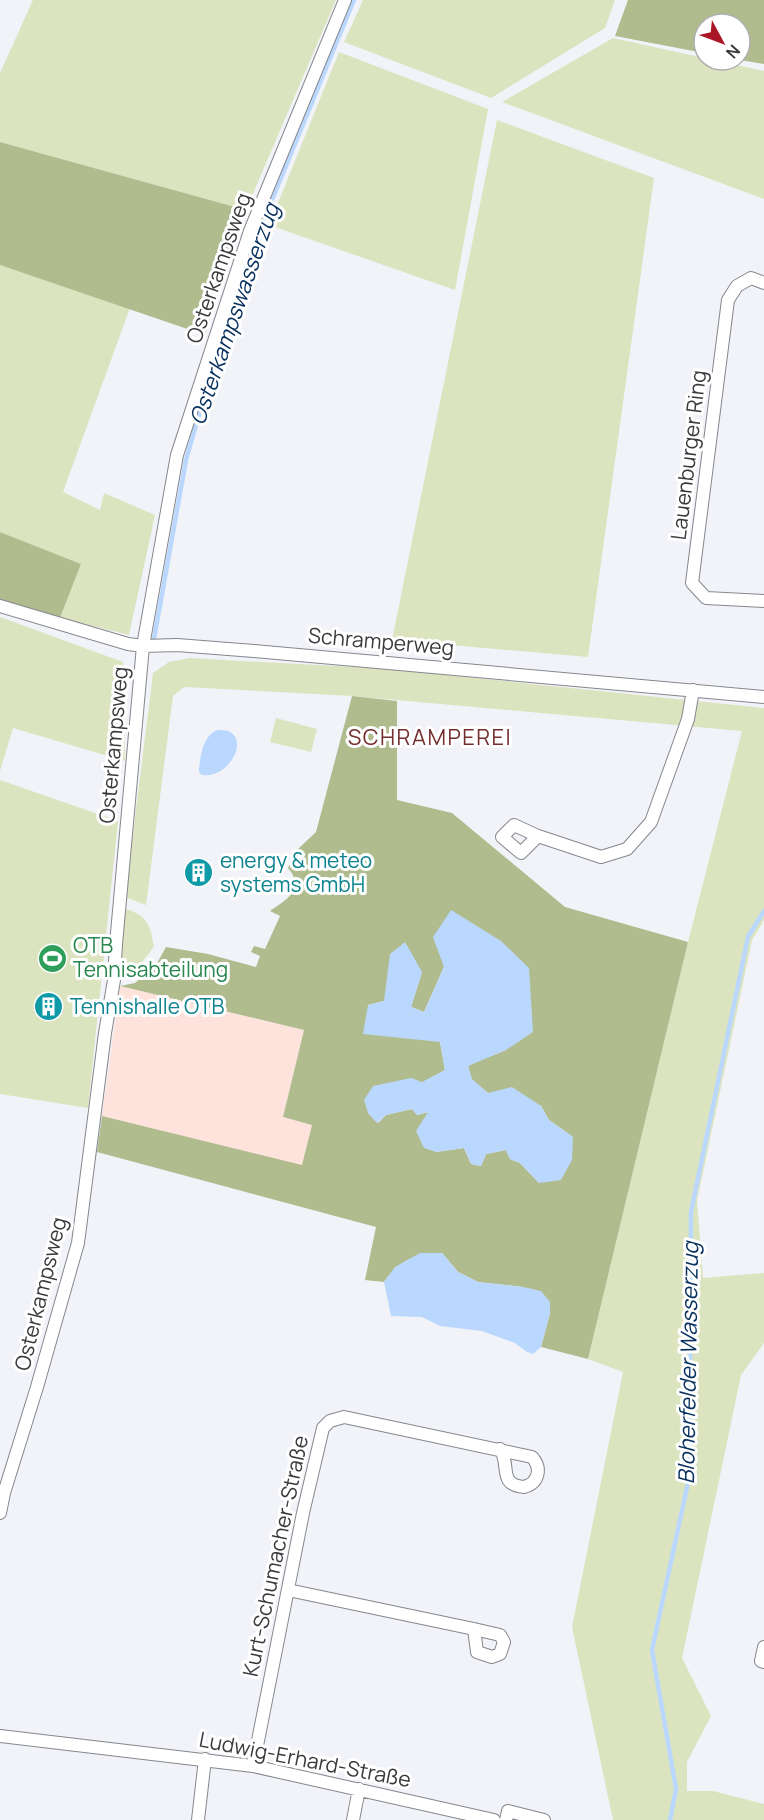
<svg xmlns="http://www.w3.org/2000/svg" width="764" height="1820" font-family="Manrope,sans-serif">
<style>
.industrial{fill:#fde3dc}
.green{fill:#dbe4bf}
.forest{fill:#b0bb8e;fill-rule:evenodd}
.water{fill:#bad8fe}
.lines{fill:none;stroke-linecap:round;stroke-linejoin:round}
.stream{stroke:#bad8fe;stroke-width:4.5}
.street-casing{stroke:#85878d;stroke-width:14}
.street{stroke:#fff;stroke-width:12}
.labels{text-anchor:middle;stroke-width:6;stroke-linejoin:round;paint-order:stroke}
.street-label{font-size:21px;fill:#393a3c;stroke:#fff}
.culture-label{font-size:21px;fill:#0d838f;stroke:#fff;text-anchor:start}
.leisure-label{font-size:21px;fill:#27864d;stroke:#fff;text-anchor:start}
.water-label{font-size:22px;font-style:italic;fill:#08305e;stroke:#fff}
.neighbourhood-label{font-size:22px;letter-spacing:1.5px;fill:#732d2c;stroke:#fff}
</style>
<rect width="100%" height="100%" fill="#f1f3f9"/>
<path class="industrial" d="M120,986L304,1030L283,1117L312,1125L302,1166L102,1116Z"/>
<path class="green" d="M33,0H336L246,210L0,142V73Z
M363,0H615L605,28L491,98L344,42Z
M613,38L704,58V60H714L764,71V199L502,102Z
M339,52L488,109L455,290L269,225Z
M497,120L654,178L588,657L392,640Z
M0,265L130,308L63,492L100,510L104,493L155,515L129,635L60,618L81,564L0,532Z
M0,617L123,662L125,761L13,728L0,771Z
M190,658L389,669L764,708V920L752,940L697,1201L703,1278L764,1273V1343L741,1375L682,1658L711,1716L687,1762V1791H713L764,1804V1820H613L572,1627L623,1372L588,1359L688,942L742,731L352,696L184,687L173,696L146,905L125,897L153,673L169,662Z
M276,718L317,729L311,752L270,742Z
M0,780L118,821L88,1108L0,1094Z
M126,909C148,916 150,925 154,946C145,960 135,972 118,974Z"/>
<path class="forest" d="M628,0H764V64L740,60V24H704V53L615,36Z
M0,142L246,210L205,335L0,265Z
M0,532L81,564L60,618L0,599Z
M352,696L397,701V800L452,813L565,907L688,942L588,1359L541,1347L550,1313L523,1287L478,1282L458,1272L442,1253C415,1254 401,1259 384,1282L365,1280L376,1227L97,1152L102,1116L302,1165L312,1125L283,1117L304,1030L120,986L135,983L156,965L166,947L208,954L256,967L260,956L251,952L254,946L265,949L280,916L270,911C286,900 306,889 288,868L298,849L316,832ZM444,967L506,1050L468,1065L471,1079L488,1093L541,1106L549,1120L573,1137L539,1183L520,1163L510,1159L506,1150L486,1154L481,1166L471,1164L464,1148L436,1152L429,1112L417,1115L412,1109L386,1115L378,1123L368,1113L445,1070L440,1042L368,1005L384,1001L422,972L411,1007L424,1012Z"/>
<path class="water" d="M218,730C255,728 232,780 202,775L199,772V768C201,754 203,735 218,730Z
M451,910L501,941L529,968L533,1032L506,1050L468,1066L472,1079L488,1093L512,1087L541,1106L549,1120L573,1137L572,1160L561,1180L539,1183L520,1163L510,1159L506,1150L486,1154L481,1166L471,1164L464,1148L436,1152L424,1148L416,1131L428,1112L417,1115L412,1109L386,1115L377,1123L368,1113L364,1100L373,1086L411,1078L422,1082L445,1070L440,1042L363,1034L368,1005L384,1001L390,954L405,942L422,972L411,1007L424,1012L444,967L433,937Z
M420,1253H442L458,1272L478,1282L523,1287L541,1291L550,1302V1313L541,1347L533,1354L527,1352L515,1343L482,1331L440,1326L422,1317L391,1316L384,1282L395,1267Z"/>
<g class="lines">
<path class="stream" d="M223,332L258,234L354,0
M154,639L186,460L217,352
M670,1820L676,1789L652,1650L689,1478L691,1212L748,937L764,911"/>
<defs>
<path id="street" d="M764,283L751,278L737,286L728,300L692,583L706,598L764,601
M0,606L128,644L143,646L177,645L254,651L764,697
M538,836L521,853L502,837L514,825L538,836L601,857L627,849L651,822L688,719L693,690
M0,1513L4,1493L37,1387L78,1243L105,1033L114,980L116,944L143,646L177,455L250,231L345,0
M288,1590L474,1629L500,1635L504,1642L500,1654L492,1657L477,1652L474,1629
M764,1647L761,1661L764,1662
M0,1736L253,1766L494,1820
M253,1766L303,1513L323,1428L330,1421L344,1417L532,1457C542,1468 539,1483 524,1487C497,1485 511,1464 500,1449
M198,1820L205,1759
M353,1820L359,1789
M506,1820L508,1811L544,1820"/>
</defs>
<use href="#street" class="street-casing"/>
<use href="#street" class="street"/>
</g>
<defs>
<symbol id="building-disc" viewBox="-11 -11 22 22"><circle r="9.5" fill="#0f9aa8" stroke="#fff"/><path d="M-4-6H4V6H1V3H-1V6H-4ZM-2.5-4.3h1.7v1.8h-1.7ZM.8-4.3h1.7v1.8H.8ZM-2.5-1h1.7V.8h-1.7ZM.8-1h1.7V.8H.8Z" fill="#fff"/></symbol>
<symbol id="stadium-disc" viewBox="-11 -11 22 22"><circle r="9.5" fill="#2e9e5b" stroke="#fff"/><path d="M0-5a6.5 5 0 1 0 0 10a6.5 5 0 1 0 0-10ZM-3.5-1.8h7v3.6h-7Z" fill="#fff"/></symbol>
</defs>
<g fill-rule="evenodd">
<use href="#building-disc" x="182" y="856" width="33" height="33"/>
<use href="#stadium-disc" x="36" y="942" width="33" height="33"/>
<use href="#building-disc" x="32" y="990" width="33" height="33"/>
</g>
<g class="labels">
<g class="street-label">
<text transform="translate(219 268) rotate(-71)" y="7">Osterkampsweg</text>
<text transform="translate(689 455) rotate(-83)" y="7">Lauenburger Ring</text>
<text transform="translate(381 642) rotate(5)" y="7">Schramperweg</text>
<text transform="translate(114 745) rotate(-85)" y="7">Osterkampsweg</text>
<text transform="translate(41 1294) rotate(-76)" y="7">Osterkampsweg</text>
<text transform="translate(276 1556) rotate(-78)" y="7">Kurt-Schumacher-Straße</text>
<text transform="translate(305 1760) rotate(11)" y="7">Ludwig-Erhard-Straße</text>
</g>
<g class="culture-label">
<text x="220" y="868">energy &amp; meteo<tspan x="220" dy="24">systems GmbH</tspan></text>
<text x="70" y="1014">Tennishalle OTB</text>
</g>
<g class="leisure-label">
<text x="73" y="953">OTB<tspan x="73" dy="24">Tennisabteilung</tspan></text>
</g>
<g class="water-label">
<text transform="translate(234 314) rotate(-71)" y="8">Osterkampswasserzug</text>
<text transform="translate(688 1363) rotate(-89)" y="8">Bloherfelder Wasserzug</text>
</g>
<g class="neighbourhood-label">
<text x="430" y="745">SCHRAMPEREI</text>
</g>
</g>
<g transform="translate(722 42) rotate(131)"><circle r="28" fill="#ffffff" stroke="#b0b0b1" stroke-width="1.5"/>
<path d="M0-4.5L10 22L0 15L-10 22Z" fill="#ab1626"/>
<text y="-9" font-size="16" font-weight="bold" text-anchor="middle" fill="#393a3c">N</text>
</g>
</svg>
